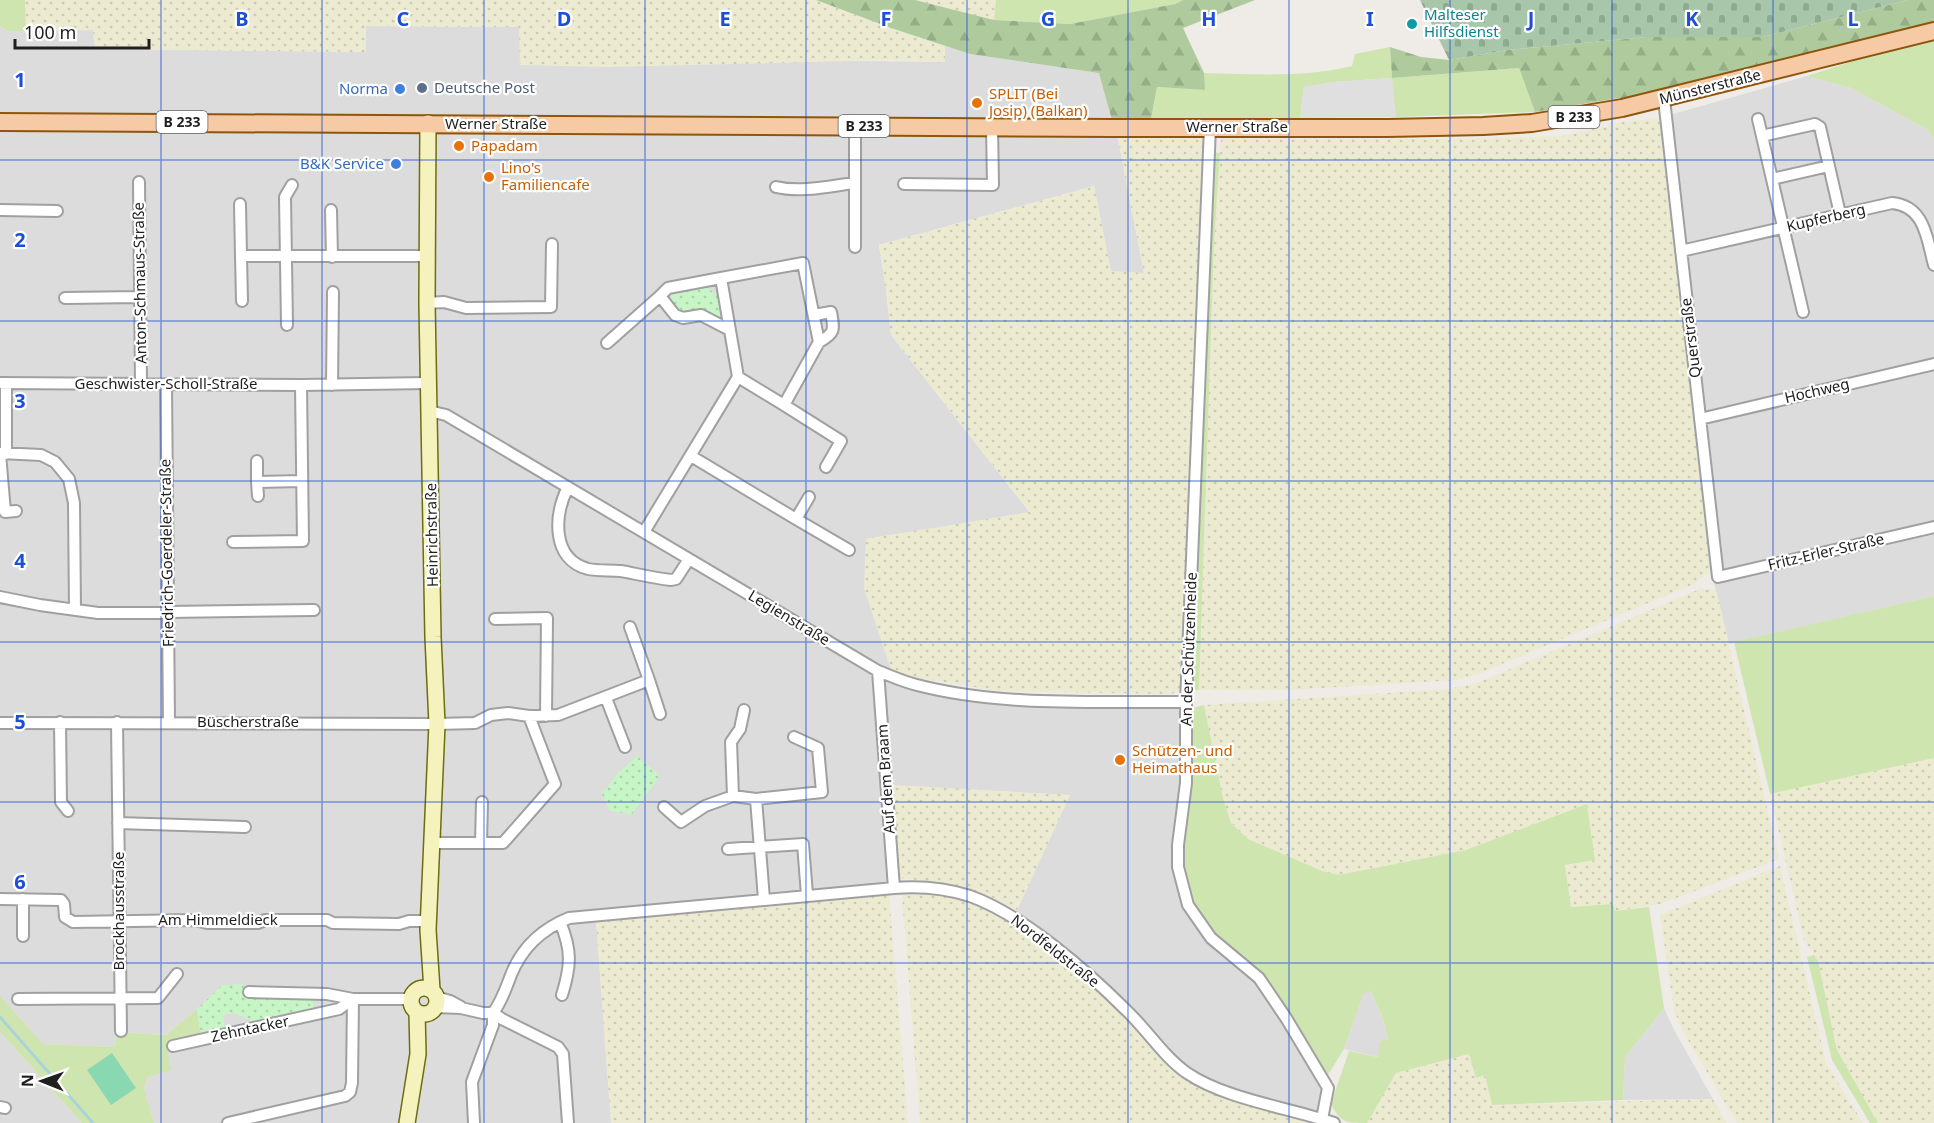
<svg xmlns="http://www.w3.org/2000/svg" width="1934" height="1123" font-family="'Noto Sans',sans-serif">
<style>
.residential{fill:#dddcdc}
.farmland{fill:url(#farmland-dots)}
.grass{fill:#cfe5af}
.forest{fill:url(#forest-firs)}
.cemetery{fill:url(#cemetery-stones)}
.park{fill:url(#park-dots)}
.pitch{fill:#8ad8b2}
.parking{fill:#dfdfdf}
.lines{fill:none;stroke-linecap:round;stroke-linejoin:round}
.stream{stroke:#a9d3d9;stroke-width:3}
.street-casing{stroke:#a0a0a0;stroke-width:14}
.secondary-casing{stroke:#6d6e0d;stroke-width:18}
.primary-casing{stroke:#8d560c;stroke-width:20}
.street{stroke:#fff;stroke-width:10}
.secondary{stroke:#f5f2be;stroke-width:15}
.primary{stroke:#f5caa5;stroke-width:16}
.grid{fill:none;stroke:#1d4ed8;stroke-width:1.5;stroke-opacity:0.55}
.culture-dot{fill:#0f9aa8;stroke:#fff;stroke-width:2}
.service-dot{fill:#5c6f8a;stroke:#fff;stroke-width:2}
.shop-dot{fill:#3f7fe0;stroke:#fff;stroke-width:2}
.food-dot{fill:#e8710a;stroke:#fff;stroke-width:2}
.labels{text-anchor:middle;stroke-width:4.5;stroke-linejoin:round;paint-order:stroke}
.shield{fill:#fff;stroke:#626262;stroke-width:1.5}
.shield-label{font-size:14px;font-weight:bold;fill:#1f1f1f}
.culture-label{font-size:15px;fill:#0d838f;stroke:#fff;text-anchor:start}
.street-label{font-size:15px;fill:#1f1f1f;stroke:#fff}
.service-label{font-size:15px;fill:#4e5e75;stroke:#fff;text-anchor:start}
.shop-label{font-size:15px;fill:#366cbe;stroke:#fff;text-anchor:end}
.food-label{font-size:15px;fill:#c56008;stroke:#fff;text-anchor:start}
.grid-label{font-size:20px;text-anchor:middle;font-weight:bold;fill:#1d4ed8;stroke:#fff;stroke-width:4.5;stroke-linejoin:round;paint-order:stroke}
</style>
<defs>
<pattern id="farmland-dots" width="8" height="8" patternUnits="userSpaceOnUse" patternTransform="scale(1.5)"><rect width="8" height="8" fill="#ecebd2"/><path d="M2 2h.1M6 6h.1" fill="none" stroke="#cac9b4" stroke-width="1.8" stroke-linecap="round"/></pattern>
<pattern id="forest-firs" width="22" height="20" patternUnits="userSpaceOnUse" patternTransform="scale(1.5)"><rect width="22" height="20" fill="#afcb9d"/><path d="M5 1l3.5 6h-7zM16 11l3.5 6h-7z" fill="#96ae87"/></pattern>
<pattern id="cemetery-stones" width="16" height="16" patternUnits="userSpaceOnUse" patternTransform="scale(1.5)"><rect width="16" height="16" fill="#a8c6aa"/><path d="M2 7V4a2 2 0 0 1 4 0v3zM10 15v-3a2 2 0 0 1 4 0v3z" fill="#90aa92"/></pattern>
<pattern id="park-dots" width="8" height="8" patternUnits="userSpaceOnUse" patternTransform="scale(1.5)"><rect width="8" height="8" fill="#c7f5c6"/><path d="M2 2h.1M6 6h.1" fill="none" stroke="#aad2aa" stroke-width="1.8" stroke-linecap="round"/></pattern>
</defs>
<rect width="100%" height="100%" fill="#efebe6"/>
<path class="residential" d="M0,26L8,31L94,30L95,49L365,52L366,26L520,27L853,61L944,62L945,46L970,54L1099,73L1115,126L0,112Z
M1807,76L1851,88L1926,129L1934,138V596L1729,644L1711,570L1659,118Z
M0,129L1117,134L1144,273L1111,272L1094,186L879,245L886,290L891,335L1030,513L866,539L891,670L900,686L939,694L1189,709L1263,976L1331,1086L1325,1123H1307L1234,1101L1185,1079L1105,998L1012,921L1070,795L881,785L889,894L596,920L611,1123H154L144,1088L148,1077L167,1049L202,1042L197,1009L166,1035L118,1032L115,1047L42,1044L0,997Z
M1371,991L1383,1019L1388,1040L1379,1057L1344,1049L1363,993Z
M1664,1008L1674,1030L1713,1099L1623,1100L1625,1057Z
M0,1032L82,1123H0Z"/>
<path class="farmland" d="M25,0H816L891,28L945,46V62L891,60L607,67L520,65L519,27L366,26V52L95,49L93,30L26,31Z
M915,0H996L994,20Z
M1659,118L1711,570L1696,583L1478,674L1457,680L1288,690H1199L1214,243L1221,138L1465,139L1562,136L1623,122Z
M1117,134L1199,137L1204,145L1182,684L1178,691L1171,694L999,691L908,676L891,670L864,588L866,539L1030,512L891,335L886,290L879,245L1094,186L1111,271L1144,273Z
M1700,589L1716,590L1779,859L1660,904L1615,911L1613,904L1571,908L1565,865L1595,860L1587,804L1466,850L1339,875L1322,871L1248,839L1231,823L1223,798L1204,705L1449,689L1477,683Z
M1934,758V1123H1878L1837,1050L1818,961L1804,940L1770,794Z
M893,785L1070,795L1017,910L987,895L953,884L900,878Z
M1780,866L1826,1063L1863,1123H1737L1685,1035L1674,1011L1660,915Z
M929,892L957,897L984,906L1012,921L1105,998L1185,1079L1234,1101L1307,1123H920L902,894Z
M889,894L908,1123H611L596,920Z
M1470,1054L1476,1078L1485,1075L1492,1105L1713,1099L1727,1123H1367L1396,1073Z"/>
<path class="grass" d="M0,0H25L26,31H8L0,26Z
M996,0H1183L1175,4L1070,24L994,20Z
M1934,41V138L1926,129L1851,88L1807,76L1863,58Z
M1390,47L1392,78L1519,68L1535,112L1396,117L1391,78L1334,82L1304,87L1300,118L1151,119L1157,87L1204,90V73C1254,74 1303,78 1352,66L1355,54Z
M1213,152L1220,153L1214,243L1199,690H1191Z
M1934,596V758L1770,794L1734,642Z
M1204,705L1223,798L1231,823L1248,839L1322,871L1339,875L1466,850L1587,804L1595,860L1565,865L1571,907L1613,904L1615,911L1649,907L1664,1008L1625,1057L1623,1100L1492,1105L1485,1075L1476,1078L1469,1054L1396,1073L1367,1123C1346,1123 1341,1123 1331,1104L1349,1051L1378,1057L1380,1042L1388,1039L1383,1019L1371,991L1363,994L1344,1049L1326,1078L1263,976L1209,928L1192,903L1181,862L1189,709Z
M1814,955L1818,961L1837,1050L1878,1123H1870L1832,1060L1807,957Z
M0,996L43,1044L115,1047L117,1032L166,1035L197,1009L202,1043L167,1049L171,1070L148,1077L144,1088L154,1123H82L0,1032Z"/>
<path class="forest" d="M816,0H915L994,20L1070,24L1175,4L1183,0H1255L1183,28L1204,73L1205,90L1157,87L1151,119L1112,120L1099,73L970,54L891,28Z
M1908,0H1934V25L1659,99L1619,98L1535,112L1519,68L1392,78L1390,47L1421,57L1449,60L1507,50L1646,37H1762Z"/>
<path class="cemetery" d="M1420,0H1908L1762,37H1646L1507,50L1449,60Z"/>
<path class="park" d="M704,285L721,298L726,323L678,313L666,299L676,289Z
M637,756L660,776L632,814L610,811L602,794L618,773Z
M243,984L245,997L313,998V1011L257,1023L234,1013L223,1015L225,1029L201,1034L197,1009L222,985Z"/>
<path class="pitch" d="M112,1053L136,1088L111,1105L87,1070Z"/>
<path class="parking" d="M1392,78L1396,117L1300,118L1304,87L1334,82Z
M450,134H507L508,165L483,164V150L478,141H450Z"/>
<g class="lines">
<path class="stream" d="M0,1017L93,1123"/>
<defs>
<path id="street" d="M1664,99L1718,577L1934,527
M1758,119L1803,312
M855,126V247
M1210,127L1186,702V783L1178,845V867L1188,905L1211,938L1259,978L1286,1018L1328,1088L1322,1119
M1762,136L1815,124L1820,127L1840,214
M1772,179L1829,166
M139,182L141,384
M904,184L993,185L992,126
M776,187C801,193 830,186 854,183
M240,204L241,256
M0,210L57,211
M331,210L332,257
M1681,251L1892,203C1925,206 1927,239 1934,265
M721,278L803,263L819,342L784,405L841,441L826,467
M65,298L140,297
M242,301L241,256H427
M427,303L444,302L466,308L551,307L552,244
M814,315L831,312C834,329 836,333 819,342
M287,325L285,197L292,185
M607,343L660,296
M738,377L784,405
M0,383L301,385L428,383
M6,383V454
M166,384L169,722
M332,385L333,292
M429,411L446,415L878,671C891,676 904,682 917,685C1001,707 1099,701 1186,702
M1700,419L1934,364
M0,453L41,455L55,462L69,479L74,503L75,610
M0,454L5,512L16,511
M691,456L796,519L809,497
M257,461V482L302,481
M257,482L258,496
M568,487C554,515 551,559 588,569C598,571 610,570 621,571C637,574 654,578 671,580L676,579L689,559
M796,519L849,550
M644,532L738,377L721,278L668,288L660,296L675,315L683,318L701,315L730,330
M233,542L303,541L301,385
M0,597L40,605L98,613L314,610
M495,619L547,618L546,716
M878,671L894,888
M649,680L660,714
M606,698L625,747
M60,722L61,802L68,811
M117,722L121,1031
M0,723L437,724L475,723L491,715L508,713L529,716L558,715L649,680L630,627
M733,796L731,742L740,729L744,710
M756,799L764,899
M664,807L681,822L705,806L733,796L756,799L822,792L818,748L794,737
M118,823L245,827
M432,843H503L555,784L529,716
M481,843L482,802
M728,849L803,844L807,895
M0,899L61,900L64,904L65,917L73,922L195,920L207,923H258L265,920H327L333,923L399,924L409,921H428
M560,922C572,950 571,966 562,995
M23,936V899
M436,997L450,1001L461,1007
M18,999L158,998L177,974
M435,1007L461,1008L483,1013H493C502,1001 506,988 511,975C522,947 542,929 569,918L894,888C919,886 945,888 970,896C1023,915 1087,971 1127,1011C1148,1031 1164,1057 1187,1073C1225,1099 1290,1108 1334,1123
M493,1013L502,1019L558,1047L563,1054L568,1123
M173,1046L339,1009L353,999L327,994L249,992
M0,1107L5,1108
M228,1123L345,1096L350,1092L352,1083L353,999H411
M474,1123L472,1082L493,1025V1013"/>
<path id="secondary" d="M428,123L427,303L433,637L437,724L428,930L432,990
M411 1001a13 13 0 1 1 26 0a13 13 0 1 1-26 0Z
M407,1123L418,1054L417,1012"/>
<path id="primary" d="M0,122L1113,128H1388L1483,126L1532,123L1622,108L1934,31"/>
</defs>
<use href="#street" class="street-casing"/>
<use href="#secondary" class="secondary-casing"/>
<use href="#primary" class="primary-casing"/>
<use href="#street" class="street"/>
<use href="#secondary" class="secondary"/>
<use href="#primary" class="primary"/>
</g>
<path class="grid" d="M161,0V1123M322,0V1123M484,0V1123M645,0V1123M806,0V1123M967,0V1123M1128,0V1123M1289,0V1123M1450,0V1123M1612,0V1123M1773,0V1123M0,160H1934M0,321H1934M0,481H1934M0,642H1934M0,802H1934M0,963H1934"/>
<circle class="culture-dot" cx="1412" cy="24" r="6"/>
<circle class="service-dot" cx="422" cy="88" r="6"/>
<g class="shop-dot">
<circle cx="400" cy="89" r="6"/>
<circle cx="396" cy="164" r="6"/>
</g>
<g class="food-dot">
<circle cx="977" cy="103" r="6"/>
<circle cx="459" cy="146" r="6"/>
<circle cx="489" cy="177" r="6"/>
<circle cx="1120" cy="760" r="6"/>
</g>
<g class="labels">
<g class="shield">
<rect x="1548.5" y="106" width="51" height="22" rx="4.5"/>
<rect x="156.5" y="111" width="51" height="22" rx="4.5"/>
<rect x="838.5" y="115" width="51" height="22" rx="4.5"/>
</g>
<g class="shield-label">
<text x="1574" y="122">B 233</text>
<text x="182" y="127">B 233</text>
<text x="864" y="131">B 233</text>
</g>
<g class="culture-label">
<text x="1424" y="20">Malteser<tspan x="1424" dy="17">Hilfsdienst</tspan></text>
</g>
<g class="street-label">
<text transform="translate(1710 87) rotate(-14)" y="5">Münsterstraße</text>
<text x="496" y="129">Werner Straße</text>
<text x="1237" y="132">Werner Straße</text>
<text transform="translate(1826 218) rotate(-13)" y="5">Kupferberg</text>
<text transform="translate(140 283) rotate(-91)" y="5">Anton-Schmaus-Straße</text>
<text transform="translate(1691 338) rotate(-97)" y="5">Querstraße</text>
<text x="166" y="389">Geschwister-Scholl-Straße</text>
<text transform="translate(1817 391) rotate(-13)" y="5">Hochweg</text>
<text transform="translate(432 535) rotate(-91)" y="5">Heinrichstraße</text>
<text transform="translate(1826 552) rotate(-13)" y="5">Fritz-Erler-Straße</text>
<text transform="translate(167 553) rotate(-91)" y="5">Friedrich-Goerdeler-Straße</text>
<text transform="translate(789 618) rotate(31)" y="5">Legienstraße</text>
<text transform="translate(1189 649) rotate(-88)" y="5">An der Schützenheide</text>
<text x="248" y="727">Büscherstraße</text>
<text transform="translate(886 779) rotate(-94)" y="5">Auf dem Braam</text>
<text transform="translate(119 911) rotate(-90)" y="5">Brockhausstraße</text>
<text x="218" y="925">Am Himmeldieck</text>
<text transform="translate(1055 951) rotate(38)" y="5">Nordfeldstraße</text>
<text transform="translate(250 1029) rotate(-12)" y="5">Zehntacker</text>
</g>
<g class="service-label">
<text x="434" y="93">Deutsche Post</text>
</g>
<g class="shop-label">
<text x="388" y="94">Norma</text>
<text x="384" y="169">B&amp;K Service</text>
</g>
<g class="food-label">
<text x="989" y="99">SPLIT (Bei<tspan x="989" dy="17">Josip) (Balkan)</tspan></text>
<text x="471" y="151">Papadam</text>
<text x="501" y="173">Lino's<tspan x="501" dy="17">Familiencafe</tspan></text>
<text x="1132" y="756">Schützen- und<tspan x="1132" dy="17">Heimathaus</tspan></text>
</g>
</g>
<g class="grid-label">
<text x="242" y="26">B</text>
<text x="403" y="26">C</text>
<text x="564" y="26">D</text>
<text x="725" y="26">E</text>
<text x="886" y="26">F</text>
<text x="1048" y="26">G</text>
<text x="1209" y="26">H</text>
<text x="1370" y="26">I</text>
<text x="1531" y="26">J</text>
<text x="1692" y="26">K</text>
<text x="1853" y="26">L</text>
<text x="20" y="87">1</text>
<text x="20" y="247">2</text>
<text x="20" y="408">3</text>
<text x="20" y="568">4</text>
<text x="20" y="729">5</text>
<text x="20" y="889">6</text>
</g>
<g transform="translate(42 1081) rotate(271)" stroke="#ffffff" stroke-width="4.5" paint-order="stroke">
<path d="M0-4.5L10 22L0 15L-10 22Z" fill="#1f1f1f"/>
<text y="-9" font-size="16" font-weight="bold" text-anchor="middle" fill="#1f1f1f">N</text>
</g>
<path d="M15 39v9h134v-9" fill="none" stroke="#1f1f1f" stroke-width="3"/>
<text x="24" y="39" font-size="18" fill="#1f1f1f" stroke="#ffffff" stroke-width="4.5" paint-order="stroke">100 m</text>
</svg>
